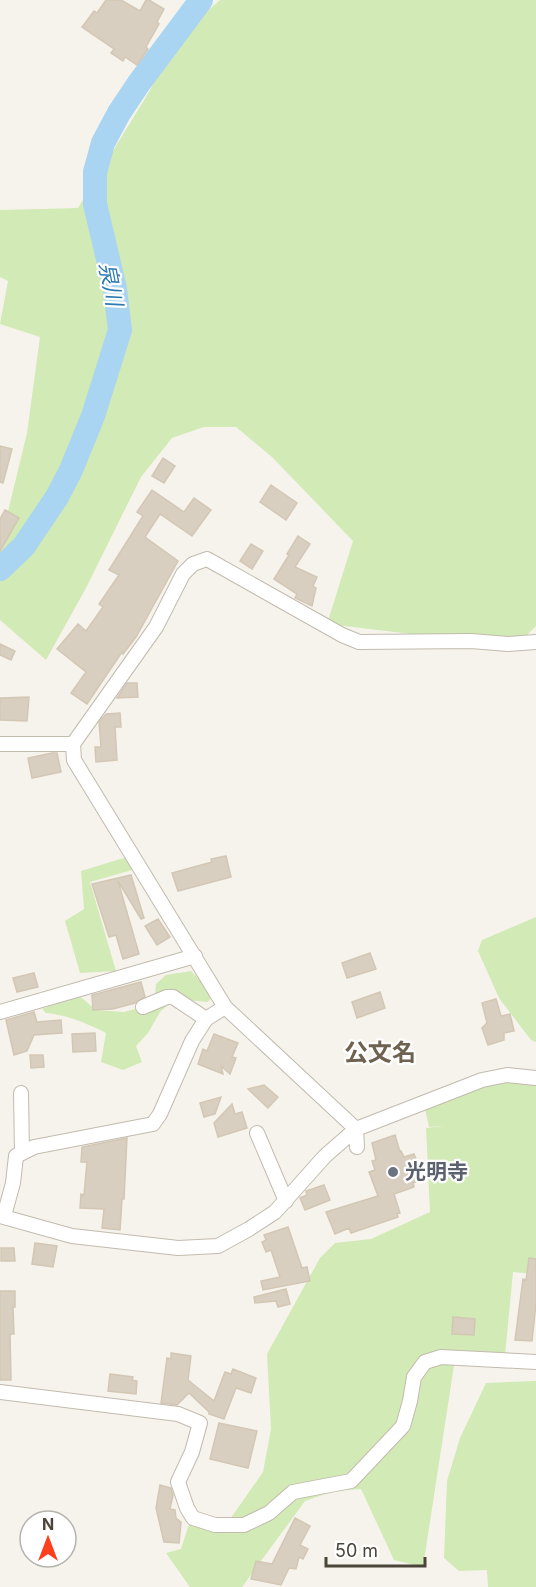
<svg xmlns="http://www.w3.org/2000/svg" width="536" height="1587" font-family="Inter,'Noto Sans JP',sans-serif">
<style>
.green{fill:#d2eab5}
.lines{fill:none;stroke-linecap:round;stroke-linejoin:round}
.river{stroke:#a9d4f2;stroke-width:24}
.building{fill:#d8cfc1;stroke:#d3c7b4;stroke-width:1.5}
.minor-casing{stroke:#c2bbae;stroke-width:16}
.minor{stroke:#fff;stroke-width:14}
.worship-dot{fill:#6b7280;stroke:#fff;stroke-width:2}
.labels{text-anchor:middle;stroke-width:4.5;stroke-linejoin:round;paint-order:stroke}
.worship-label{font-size:21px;font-weight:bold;fill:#5b616d;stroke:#fff;text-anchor:start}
.water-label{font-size:22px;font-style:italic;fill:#2e7ab2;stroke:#fff}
.quarter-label{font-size:24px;font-weight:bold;fill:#6e6250;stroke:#fff}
</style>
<rect width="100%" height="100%" fill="#f6f3ec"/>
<path class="green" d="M220,0H536V626L523,639L437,637L327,624L353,541L273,458L236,427H204L172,438L141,477L86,588L46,660L0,620V536L4,528L27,433L40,337L0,324L8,281L0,277V210L78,208L149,92L177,38Z
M127,857L132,870L90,882L116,971L80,973L65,921L84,909L81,871Z
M536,917V1042L531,1040L499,998L478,951L482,940Z
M191,971L214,994L208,1002L175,999L160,1012L148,1033L136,1046L142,1062L123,1070L101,1062L106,1033C86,1023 68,1015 46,1013L42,1009L77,994L96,1010L124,1012L143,1007L155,997L156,984L166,975Z
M506,1079L536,1085V1274L513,1272L505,1355L455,1359L423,1567L394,1560L361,1489L334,1491L305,1501L242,1587H190L166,1553L181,1549L190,1521L226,1525L263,1472L271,1429L267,1354L320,1258L335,1243L371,1239L430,1212L426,1128L444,1126L429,1127L425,1109L473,1089Z
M536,1381V1587H488L487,1570L459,1571L444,1558L447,1481L460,1438L486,1383Z"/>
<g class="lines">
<path class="river" d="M0,569L24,546L57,497L71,470L93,416L120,330L115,289L95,204V172L103,143L119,113L139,83L201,0"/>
</g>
<path class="building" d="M106,0H121L140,11L146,0H149L164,9L157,22L159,24L146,47L148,49L137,65L125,57L123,61L111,53L114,49L82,27L94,11L97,13Z
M0,446L12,449L3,483L0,482Z
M163,458L175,466L164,483L152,476Z
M271,485L297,503L286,520L260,502Z
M152,490L184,512L194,498L211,510L192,536L160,514L145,537L178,561L136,637L123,654L122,652L87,704L71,693L86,672L57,649L78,624L86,631L103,607L99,604L119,575L109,570L143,516L137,512Z
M5,510L19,518L0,551V519Z
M298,536L310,544L295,567L317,577L313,586L316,588L312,606L295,598L297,594L274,579L289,555L287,554Z
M251,544L263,551L252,569L240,561Z
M0,644L15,651L11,660L0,655Z
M127,683H137L138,697L117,698Z
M29,697L27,721L0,720V698Z
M120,713L121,727H115L117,760L96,762L95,747H101L99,722L106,714Z
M52,753H57L61,772L32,778L28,758Z
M226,856L231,877L178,891L172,873L212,862L211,859Z
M131,875L144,918L141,919L118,881L139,954L123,959L116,935L109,937L92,884Z
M158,919L170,937L157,945L145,926Z
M370,953L376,969L347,978L342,963Z
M34,973L38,987L17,992L13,978Z
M141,982L145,997L135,1003L113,1009L93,1010L92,995Z
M380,992L385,1008L357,1018L352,1002Z
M496,999L501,1016L510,1014L514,1031L504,1033V1040L488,1045L482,1028L487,1023L482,1003Z
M34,1012L37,1022L61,1020L62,1033L34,1035L27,1051L14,1055L6,1020Z
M95,1033L96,1051L73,1052L72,1034Z
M214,1034L238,1043L232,1057L236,1058L230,1074L221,1066L223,1074L198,1064L203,1049L207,1051Z
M30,1055H43L44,1067L31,1068Z
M264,1085L278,1097L268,1108L248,1089Z
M221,1097L215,1114L204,1117L200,1103Z
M232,1104L235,1114L242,1112L247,1128L218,1137L214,1123Z
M395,1135L400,1152L401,1151L404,1157L414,1154L420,1170L415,1171L418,1181L413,1183L414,1187L394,1194L400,1213L397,1214L398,1217L351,1233L349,1228L335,1234L326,1212L378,1196L369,1172L375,1170L372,1161L376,1160L372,1143Z
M127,1138L124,1199H122L120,1230L102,1228L104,1209L80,1208L81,1194L84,1195L87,1162H81L82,1147Z
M324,1185L330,1200L305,1210L300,1198L307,1195L306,1191Z
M288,1227L302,1268L307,1267L310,1281L263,1290L261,1281L280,1277L271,1250L266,1252L262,1242L266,1240L264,1235Z
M35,1243L57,1246L53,1267L32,1264Z
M1,1248H14L15,1261H1Z
M529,1258L536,1259V1303L532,1341L515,1340L523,1279L526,1280Z
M286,1289L290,1304L278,1307L276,1301L255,1303L254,1297Z
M0,1291H15V1307H13L14,1334H10L11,1380H0Z
M453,1317L475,1319L474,1335L452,1334Z
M171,1353L191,1356L188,1380L214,1401L225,1372L231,1374L233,1369L256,1378L251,1393L236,1388L224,1419L209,1414V1412L189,1393L177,1405L161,1403L167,1358L171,1359Z
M110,1374L133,1377L132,1380L137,1381L136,1394L108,1391Z
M219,1423L257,1431L248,1468L210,1459Z
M160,1485L171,1488L173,1495L170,1509L175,1510L176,1518L181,1522L179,1543L164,1542L156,1508Z
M295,1518L310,1526L300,1545L308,1549L303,1559L299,1557L296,1569L289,1568L281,1585L251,1579L256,1561L272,1564Z"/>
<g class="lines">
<defs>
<path id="minor" d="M0,744H73L156,627L183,574L193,564L207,559L342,635L359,642L471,641L508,644L536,642
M73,744L74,760L225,1007L356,1129L357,1147
M143,1007L167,997H173L206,1019
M0,1012L195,956
M21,1093L22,1153
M257,1133L286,1201
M0,1216L72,1236L178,1248L218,1246L249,1229L275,1212L325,1156L356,1129L482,1080L507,1075L536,1078
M4,1216L13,1183L16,1156L34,1147L153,1124L160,1114L192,1041L206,1019L225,1007
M0,1392L178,1414L200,1423L192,1452L178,1482L187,1508L193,1518L215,1525H244L269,1513L293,1492L351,1481L403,1426L410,1401L414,1377L425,1362L441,1357L536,1362"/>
</defs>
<use href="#minor" class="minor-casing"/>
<use href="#minor" class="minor"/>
</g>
<circle class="worship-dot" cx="393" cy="1172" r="6"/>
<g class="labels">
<g class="worship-label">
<text x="405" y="1179">光明寺</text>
</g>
<g class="water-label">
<text transform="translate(111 284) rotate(79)" y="8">泉川</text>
</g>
<g class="quarter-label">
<text x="380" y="1061">公文名</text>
</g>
</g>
<g transform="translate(48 1539)"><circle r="28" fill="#ffffff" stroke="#b7b4b0" stroke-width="1.5"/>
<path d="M0-4.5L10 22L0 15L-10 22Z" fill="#fc3f1d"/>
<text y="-9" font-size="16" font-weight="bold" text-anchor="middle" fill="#4b4439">N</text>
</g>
<path d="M326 1557v9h99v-9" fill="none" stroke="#4b4439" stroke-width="3"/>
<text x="335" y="1557" font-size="18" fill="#4b4439" stroke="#ffffff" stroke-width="4.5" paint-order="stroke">50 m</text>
</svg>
